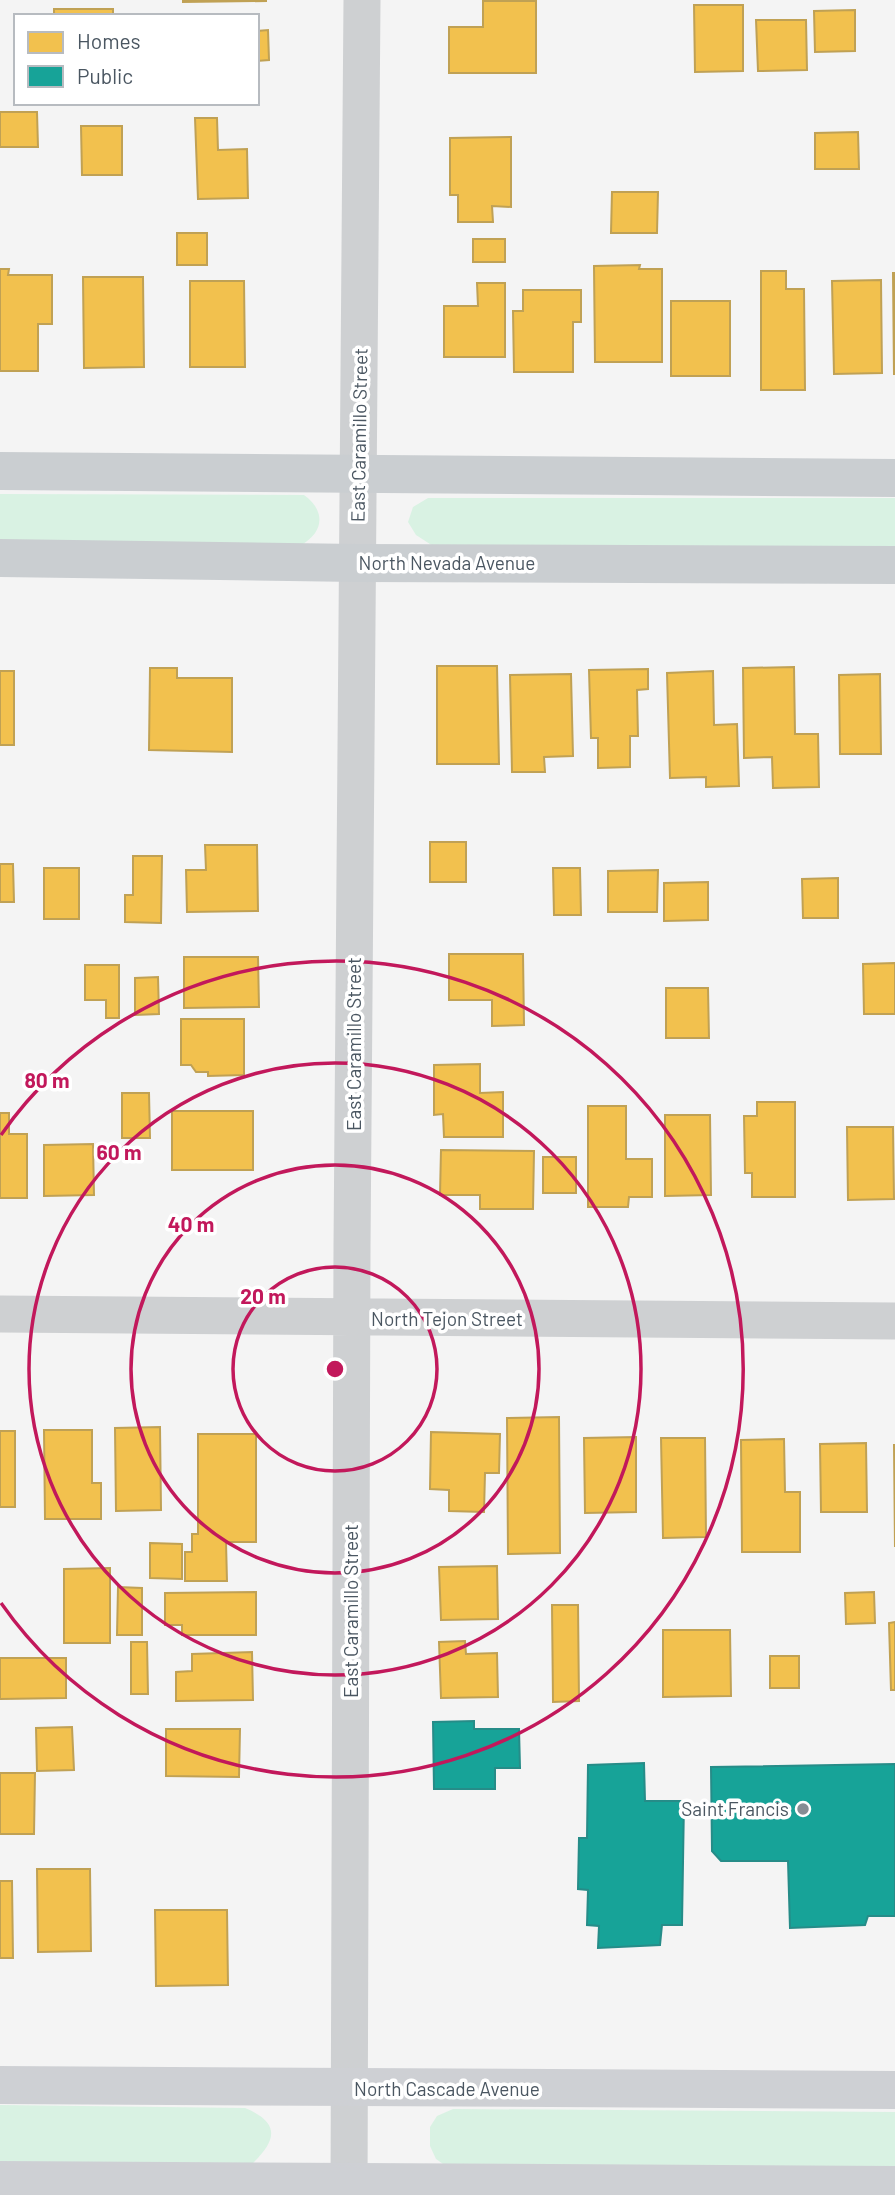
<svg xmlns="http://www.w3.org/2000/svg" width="895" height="2195" font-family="Barlow,sans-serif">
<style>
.green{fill:#d9f2e3}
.homes{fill:#f2c14e;stroke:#c0a154;stroke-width:2}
.public{fill:#17a398;stroke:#268c88;stroke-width:2}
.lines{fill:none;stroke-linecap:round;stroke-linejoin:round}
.minor{stroke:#ced0d2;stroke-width:37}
.secondary{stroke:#ced0d4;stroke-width:38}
.primary{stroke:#caced1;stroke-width:38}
.ring{fill:none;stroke:#c2185b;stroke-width:3.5}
.poi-dot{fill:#868d94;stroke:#fff;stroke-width:2.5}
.labels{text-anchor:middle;stroke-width:7;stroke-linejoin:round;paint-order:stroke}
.street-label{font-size:19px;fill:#4a5661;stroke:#fff}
.poi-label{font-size:19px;fill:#4a5661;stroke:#fff;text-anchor:end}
.centre{fill:#c2185b;stroke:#fff;stroke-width:3.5}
.ring-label{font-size:21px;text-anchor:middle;font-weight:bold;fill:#c2185b;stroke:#fff;stroke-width:7;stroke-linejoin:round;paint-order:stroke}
</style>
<rect width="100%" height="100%" fill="#f4f4f4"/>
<path class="green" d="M0,494L304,495C326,511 324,532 301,545L0,542Z
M428,498H895V548L433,546L416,535L408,522L413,507Z
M0,2105L245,2108C279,2122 278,2139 253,2163L0,2162Z
M453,2109L895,2112V2168L446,2166L436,2159L430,2146V2127L437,2116Z"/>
<path class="homes" d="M183,0H266V1L183,2Z
M483,1H536V73H449V27H483Z
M694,5H743V71L695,72Z
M54,9H113V16H54Z
M855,10V51L815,52L814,11Z
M756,20H806L807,70L758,71Z
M268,30L269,60L257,61V31Z
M0,112H37L38,147H0Z
M195,118H217L218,150L247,149L248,198L198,199Z
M81,126H122V175H82Z
M858,132L859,169H815V133Z
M511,137V207L492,206L493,222H458V195H450V138Z
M612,192H658L657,233H611Z
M177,233H207V265H177Z
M473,239H505V262H473Z
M640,265L639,269H662V362H595L594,266Z
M0,269H9L8,275H52V324H38V371H0Z
M761,271H786V289H804L805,390H761Z
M893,273H895V374H894Z
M83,277H143L144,367L84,368Z
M881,280L882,373L834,374L832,281Z
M190,281H244L245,367H190Z
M477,283H505V357H444V306H478Z
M523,290H581V322H573V372H514L513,311H523Z
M671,301H730V376H671Z
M437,666H497L499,764H437Z
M794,667L795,734H818L819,787L773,788L772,757L744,758L743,668Z
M150,668H177V678H232V752L149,750Z
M648,669V689L637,690L638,736H630V767L598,768V738H591L589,670Z
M0,671H14V745H0Z
M713,671L714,725L737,724L739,786L706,787V777L670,778L667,673Z
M571,674L573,756L544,757L545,772H512L510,675Z
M880,674L881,754H840L839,675Z
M430,842H466V882H430Z
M205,845H257L258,911L187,912L186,870H206Z
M133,856H162L161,923L125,922V895H133Z
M0,864H13L14,902H0Z
M44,868H79V919H44Z
M553,868H580L581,915H554Z
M658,870L657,912H608V871Z
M838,878V918H803L802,879Z
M708,882V920L664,921V883Z
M449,954H523L524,1025L492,1026V1000H449Z
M184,957H258L259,1007L184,1008Z
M895,963V1014H864L863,964Z
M85,965H119V1018H106V1000H85Z
M158,977L159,1014L135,1015V978Z
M666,988H708L709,1038H666Z
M181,1019H244V1075L208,1076V1072H196L191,1065H181Z
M480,1064V1093L503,1092V1137H444L443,1114L434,1115V1065Z
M122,1093H149L150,1138H122Z
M757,1102H795V1197H752V1173H745L744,1116H757Z
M588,1106H626V1159H652V1197H629L628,1207H588Z
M172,1111H253V1170H172Z
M0,1113H9V1134H27V1198H0Z
M665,1115H710L711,1195L665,1196Z
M847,1127H893L894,1199L848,1200Z
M93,1144L94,1195L44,1196V1145Z
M441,1150L534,1151L533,1209H480V1195H440Z
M543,1157H576V1193H543Z
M559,1417L560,1553L508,1554L507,1418Z
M160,1427L161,1510L116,1511L115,1428Z
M44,1430H92V1483H101V1519H45Z
M0,1431H15V1507H0Z
M431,1432L500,1434L499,1473H485L484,1512L449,1511V1490L430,1489Z
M198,1434H256V1542H226L227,1581H185V1552H192V1534H198Z
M636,1437V1512L585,1513L584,1438Z
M661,1438H705L706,1537L663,1538Z
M784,1439L785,1492H800V1552H742L741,1440Z
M866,1443L867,1512H821L820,1444Z
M894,1445H895V1547Z
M150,1543L182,1544V1579L150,1578Z
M497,1566L498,1619L441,1620L439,1567Z
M110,1568V1643H64V1569Z
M118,1587L142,1588V1635H117Z
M256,1592V1635H182V1625H165V1593Z
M874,1592L875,1623L846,1624L845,1593Z
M552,1605H578L579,1701L553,1702Z
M895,1622V1690H891L889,1623Z
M663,1630H730L731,1696L663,1697Z
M465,1641L466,1654L497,1653L498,1697L441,1698L439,1642Z
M131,1642H147L148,1694H131Z
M252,1652L253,1700L176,1701V1672L192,1671V1654Z
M770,1656H799V1688H770Z
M0,1658H66V1698L0,1699Z
M72,1727L74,1770L37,1771L36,1728Z
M166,1729H240L239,1777L166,1776Z
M0,1773H35L34,1834H0Z
M37,1869H90L91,1951L38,1952Z
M0,1881H12L13,1958H0Z
M155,1910H227L228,1985L156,1986Z"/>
<path class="public" d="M474,1721V1729H519L520,1768H495V1789H434L433,1722Z
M644,1763L645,1801H684L682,1925H662L660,1945L598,1948L599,1926L587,1925L588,1890L578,1889L579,1838H587L588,1765Z
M895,1764V1916H868L865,1925L790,1928L788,1861H721L712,1851L711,1767Z"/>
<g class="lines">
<path class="minor" d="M0,1314L895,1321
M349,2195L352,1247L362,0"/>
<path class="secondary" d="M0,2085L895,2090
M0,2180L895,2185"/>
<path class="primary" d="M0,471L895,478
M0,558L357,563L895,565"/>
</g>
<g class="ring">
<circle cx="335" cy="1369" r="102"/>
<circle cx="335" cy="1369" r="204"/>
<circle cx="335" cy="1369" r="306"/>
<path d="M1 1135A408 408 0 1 1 1 1603"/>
</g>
<circle class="poi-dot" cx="803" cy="1809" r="7"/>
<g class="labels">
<g class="street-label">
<text transform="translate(359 435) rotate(-89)" y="7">East Caramillo Street</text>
<text x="447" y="570">North Nevada Avenue</text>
<text transform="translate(354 1044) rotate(-90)" y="7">East Caramillo Street</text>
<text x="447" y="1326">North Tejon Street</text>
<text transform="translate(351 1611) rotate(-90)" y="7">East Caramillo Street</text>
<text x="447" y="2096">North Cascade Avenue</text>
</g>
<g class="poi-label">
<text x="789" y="1816">Saint Francis</text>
</g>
</g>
<circle cx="335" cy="1369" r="10" class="centre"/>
<g class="ring-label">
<text x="47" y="1088">80 m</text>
<text x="119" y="1160">60 m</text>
<text x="191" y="1232">40 m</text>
<text x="263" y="1304">20 m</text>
</g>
<rect x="14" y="14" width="245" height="91" fill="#ffffff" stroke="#b7bbc0" stroke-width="2"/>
<rect x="28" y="32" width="35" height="21" fill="#f2c14e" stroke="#b7bbc0" stroke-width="2"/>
<text x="77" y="49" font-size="21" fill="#4a5661">Homes</text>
<rect x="28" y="66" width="35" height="21" fill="#17a398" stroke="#b7bbc0" stroke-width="2"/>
<text x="77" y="84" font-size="21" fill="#4a5661">Public</text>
</svg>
